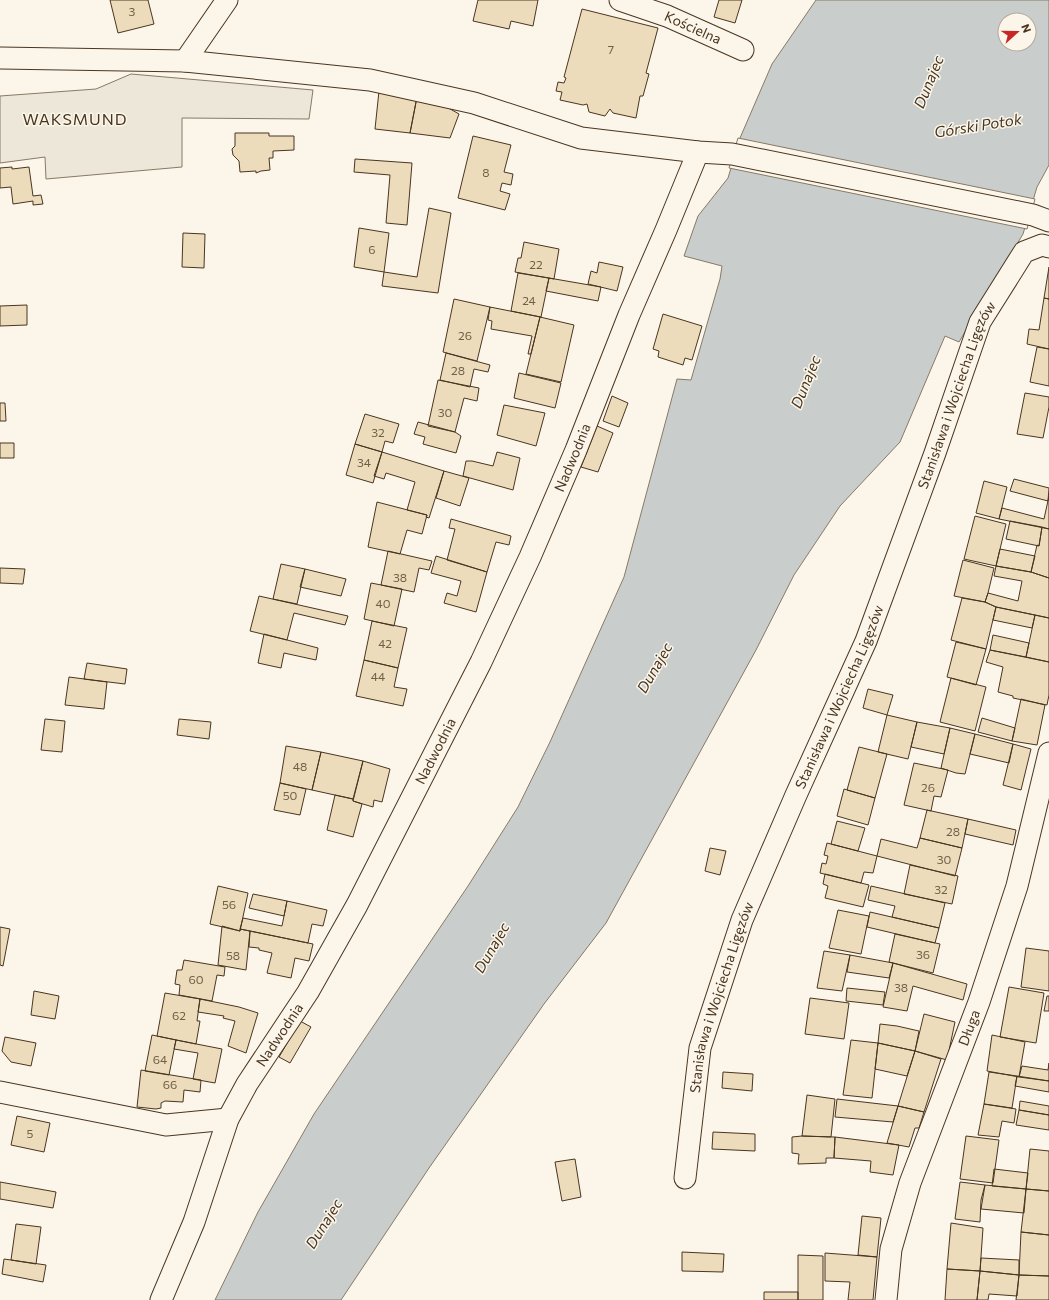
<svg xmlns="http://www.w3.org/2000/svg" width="1049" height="1300" font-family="Commissioner,sans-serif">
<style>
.parking{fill:#ede7d9;stroke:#887966}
.water{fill:#c9cecd;stroke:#887966;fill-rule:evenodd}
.pier{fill:#fbf6e9;stroke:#887966}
.building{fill:#ecdcbc;stroke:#4a3520}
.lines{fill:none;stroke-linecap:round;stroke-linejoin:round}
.minor-casing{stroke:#4a3520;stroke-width:23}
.minor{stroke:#fbf6e9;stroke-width:21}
.labels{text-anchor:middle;stroke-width:3;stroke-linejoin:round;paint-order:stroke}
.number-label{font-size:12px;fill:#725f47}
.street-label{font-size:14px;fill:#4a3520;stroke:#fbf6e9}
.water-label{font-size:15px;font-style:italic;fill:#4a3520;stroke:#fbf6e9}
.quarter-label{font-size:16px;letter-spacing:1px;fill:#4a3520;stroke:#fbf6e9}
</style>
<rect width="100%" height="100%" fill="#fbf6e9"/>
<path class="parking" d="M131,74L313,90L309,119L182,118V167L46,179L45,157L0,163V96L96,89Z"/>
<path class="water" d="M816,0H1049V165L1037,187L1023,234L959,342L945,336L900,442L840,506L794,575L756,650L606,923L544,1004L429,1168L341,1300H215L258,1212L314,1114L468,886L518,807L550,742L624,577L677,379L691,380L720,279L722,266L684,256L698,216L728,178L740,138L772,64ZM1005,20H1029V44H1005Z"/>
<path class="pier" d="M738,138L1035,199L1027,229L729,168Z"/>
<path class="building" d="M110,0H148L154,24L118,33Z
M478,0H538L533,26L511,21L509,29L473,21Z
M719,0H742L735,23L714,17Z
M582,9L658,28L646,73L649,74L643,96H640L636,118L613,113L610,109L605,116L589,112L587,104L583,105L560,100L562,92L556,91L558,82L564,83L566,78L564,77Z
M379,91L417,97L410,133L375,129Z
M417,97L445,106L459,114L450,138L410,133Z
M235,133H269V136H294V150L273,151V158H269L270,170L261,171L256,173V171L240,172L239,161L233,155L232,149L235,146Z
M473,136L511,145L504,172L513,174L511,185L502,183L500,191L510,194L505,210L458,198Z
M355,159L412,163L407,225L386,223L390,175L354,172Z
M12,167V169L29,167L33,196L41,195L43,204L33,205V201L13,204L11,187L0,188V168Z
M429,208L451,213L438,293L382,286L384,272L417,277Z
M359,228L389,233L384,272L354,267Z
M183,233L205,234L204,268L182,267Z
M524,242L559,249L554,279L515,272L518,258H521Z
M599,262L623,267L617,291L588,284L591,271L597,273Z
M1049,267V299L1044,298Z
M518,273L549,278L541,317L511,311Z
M549,278L601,287L598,301L546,291Z
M1044,298L1049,299V349L1027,344L1029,329L1039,330Z
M454,299L490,307L477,361L443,352Z
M27,305V325L0,326V306Z
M490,307L540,317L531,354H528L532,336L491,329L492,321L488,320Z
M663,314L702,326L692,360L685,358L683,365L658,357L659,351L653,349Z
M540,317L574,325L561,382L526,374Z
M1037,347L1049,349V386L1030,382Z
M446,353L490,365L488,372L474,369L470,387L440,380Z
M519,373L561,383L555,408L514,398Z
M438,380L479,388L477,401L464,398L455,432L428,426Z
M1025,393L1049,397V407L1043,438L1017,434Z
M612,396L628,403L619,427L603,421Z
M0,403H5L6,421H0Z
M504,405L545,413L536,446L497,435Z
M365,414L399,424L393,443L385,441L382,452L355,444Z
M418,422L455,432L461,436L456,453L423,444L425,437L414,434Z
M597,426L613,433L598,472L581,467Z
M0,443H14V458H0Z
M355,444L382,452L373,483L346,475Z
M382,452L444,471L429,518L426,517L427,515L407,510L415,482L386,473L384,479L374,476Z
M497,452L520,458L513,490L463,476L466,461H472L493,466Z
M444,471L469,478L460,506L436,498Z
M1014,479L1049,488L1048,501L1010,491Z
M984,481L1007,487L999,519L976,513Z
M1049,496V529L999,519L1002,508L1044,519Z
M377,502L427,515L422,534L407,530L400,554L368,547Z
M975,516L1006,524L996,566L964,559Z
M451,519L511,536L509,545L496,542L487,572L447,560L455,529L449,528Z
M1010,521L1042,527L1039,546L1006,539Z
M1042,527L1049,529V578L1031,572L1037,545L1039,546Z
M1000,549L1035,556L1031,572L996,566Z
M388,551L432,561L429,570L419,568L414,592L381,585Z
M436,556L487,572L476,612L444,603L447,593L457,596L461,581L431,573Z
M963,560L994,568L988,593L985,602L954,596Z
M281,564L305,569L297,604L273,599Z
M996,566L1031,572L1049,578V618L996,607L985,602L988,593L1018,601L1022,581L994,576Z
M0,568L25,569L23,584L0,583Z
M305,569L346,579L341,596L300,587Z
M371,583L402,589L394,626L364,619Z
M259,596L348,616L345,625L294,613L287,640L250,631Z
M962,598L985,602L996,607L986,649L951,640Z
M996,607L1035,615L1032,628L993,620Z
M1035,615L1049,618V662L1026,657Z
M372,621L407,628L398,668L364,660Z
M264,634L318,648L316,660L284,653L281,668L258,663Z
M993,635L1029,643L1026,657L990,650Z
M956,642L986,649L976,685L947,677Z
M990,650L1049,662V695L1047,705L1013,698V696L998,692L1003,667L986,662Z
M364,660L398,668L394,687L407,689L403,706L356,696Z
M87,663L127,669L125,684L84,679Z
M69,677L107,682L104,709L65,705Z
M951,678L986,687L975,731L940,722Z
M868,689L893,695L887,715L863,708Z
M1021,699L1045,705L1037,745L1012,741Z
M887,715L917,722L908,759L878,752Z
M982,718L1015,728L1012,741L978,732Z
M45,719L65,721L62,752L41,750Z
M179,719L211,722L209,739L177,735Z
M917,722L950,728L944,754L911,747Z
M950,728L975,734L965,774L956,773L941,768Z
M975,734L1013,744L1009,763L970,754Z
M1013,744L1031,749L1021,790L1003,785Z
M286,746L321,752L312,790L280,783Z
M859,747L887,754L875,798L847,790Z
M321,752L363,761L353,799L312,790Z
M363,761L390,769L382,802L374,800L373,807L353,801Z
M914,763L948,770L941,797L934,796L931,811L904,805Z
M280,783L306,789L300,815L274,810Z
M844,789L875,798L868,825L837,816Z
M335,795L353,799V801L362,804L353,837L327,830Z
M927,810L968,819L962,848L920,838Z
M968,819L1016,830L1013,845L965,834Z
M837,821L865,828L858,851L831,844Z
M920,838L962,848L955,876L877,856L881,839L917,848Z
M827,843L877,856L873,873L864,872L861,883L820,873L822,863L826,864L828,856L824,855Z
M710,848L726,851L720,875L705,871Z
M910,865L958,876L952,904L904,894Z
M825,874L869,885L863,907L825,898L828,886L823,884Z
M218,886L248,893L240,931L210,924Z
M871,886L945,903L939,928L892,917L895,906L868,900Z
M253,894L287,901L284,916L249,908Z
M287,901L327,910L323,926L312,924L308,943L240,929L243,918L282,926Z
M838,910L869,916L861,954L829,948Z
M870,912L939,928L935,943L867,927Z
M222,926L240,931V929L250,931L246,970L218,965Z
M0,927L10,929L3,966L0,965Z
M250,931L313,944L309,961L295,958L291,978L267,973L272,953L259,950V948L249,947Z
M895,934L940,944L933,973L889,962Z
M1026,948L1049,951V991L1021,987Z
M824,951L850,955L842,991L817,988Z
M850,955L893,963L889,978L847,972Z
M184,960L225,967L224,976L217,975L212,1001L179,995L180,985L175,984L177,970H182Z
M893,963L967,984L963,1000L913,986L907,1011L883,1007Z
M1009,987L1044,993L1036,1043L1000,1037Z
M847,988L885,992L883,1005L846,1001Z
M34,991L59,996L55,1019L31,1015Z
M165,993L200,999L197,1021H200L196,1044L157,1036Z
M1047,996H1049V1011H1044Z
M810,998L849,1003L844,1039L805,1034Z
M200,999L239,1007L258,1013L246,1053L228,1046L235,1021L223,1018L224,1016L198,1012Z
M924,1014L955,1022L947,1060L915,1051Z
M300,1021L311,1027L290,1063L279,1057Z
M880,1024L897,1026L919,1031L915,1051L878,1043Z
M152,1035L176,1040L169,1075L145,1071Z
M992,1035L1025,1042L1019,1077L987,1071Z
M5,1037L36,1043L31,1066L11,1062L2,1051Z
M176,1040L222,1049L215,1083L193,1079L198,1053L174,1049Z
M851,1040L878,1043L872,1098L843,1095Z
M878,1043L915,1051L907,1076L875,1069Z
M915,1051L941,1059L924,1112L898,1106Z
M1049,1063V1081L1019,1077L1022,1066L1048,1070Z
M141,1070L201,1080L200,1092L184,1090L183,1102L165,1101L161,1103V1108L156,1109L137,1107Z
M723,1072L753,1074L752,1091L722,1088Z
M989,1072L1017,1076L1012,1108L984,1104Z
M1017,1076L1049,1081V1092L1015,1086Z
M807,1095L835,1099L831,1137L802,1136Z
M837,1099L898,1106L893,1122L835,1117Z
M1020,1101L1049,1106V1115L1019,1110Z
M984,1104L1016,1109L1014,1123L1002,1121L999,1137L978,1135Z
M898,1106L924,1112L919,1128H915L909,1147L887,1143Z
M1019,1110L1049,1115V1130L1016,1125Z
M17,1116L50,1123L44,1152L11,1145Z
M713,1132L755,1134V1151L712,1149Z
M802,1136L835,1137L834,1158H826V1163L798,1164L799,1154L792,1153V1137Z
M966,1136L999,1140L993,1183L960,1179Z
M835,1137L899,1145L893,1175L870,1172L871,1161L834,1158Z
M1030,1149L1049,1151V1191L1026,1189Z
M575,1159L581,1197L562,1201L555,1162Z
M994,1169L1028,1173L1026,1189L992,1186Z
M0,1182L56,1192L53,1208L0,1199Z
M960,1182L985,1185L981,1200L980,1222L955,1219Z
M985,1185L1026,1189L1024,1213L981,1209Z
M1026,1189L1049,1191V1235L1021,1232Z
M862,1216L881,1218L877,1257L858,1255Z
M951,1223L983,1228L980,1271L947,1269Z
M16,1224L41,1227L36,1264L11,1260Z
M1021,1232L1049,1235V1276L1019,1275Z
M682,1252L724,1254L723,1272L682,1271Z
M825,1253L877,1257L873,1300H848L850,1282L825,1281Z
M798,1255L823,1256V1300H798Z
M981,1258L1019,1260V1275L980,1271Z
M4,1259L46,1265L43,1282L2,1274Z
M947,1269L980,1271L977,1300H945Z
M980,1271L1019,1275L1017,1296L989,1294L988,1300H977Z
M1019,1275L1049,1276V1300H1016Z
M764,1292H798V1300H764Z"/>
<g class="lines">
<defs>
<g id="minor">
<path id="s1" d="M620,0L667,16L743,50"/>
<path d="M0,58L185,61L370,80L474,103L581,138L698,152L732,154L1033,215L1049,221"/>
<path d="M185,61L227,0"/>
<path d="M0,1092L166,1125L228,1119"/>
<path id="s2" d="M685,1178L700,1048L742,920L796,795L866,641L935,453L980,322L1024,252L1042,245L1049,247"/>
<path id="s3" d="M161,1300L194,1222L228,1119L247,1084L308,992L357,905L481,662L530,557L576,450L629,315L666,230L698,152"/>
<path id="s4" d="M886,1300L891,1249L910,1183L979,1002L1017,886L1049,753"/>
</g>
</defs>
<use href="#minor" class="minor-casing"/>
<use href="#minor" class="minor"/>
</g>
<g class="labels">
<g class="number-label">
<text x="132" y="16">3</text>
<text x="611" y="54">7</text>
<text x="486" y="177">8</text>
<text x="372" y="254">6</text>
<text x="536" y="269">22</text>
<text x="529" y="305">24</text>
<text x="465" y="340">26</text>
<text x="458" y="375">28</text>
<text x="445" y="417">30</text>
<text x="378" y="437">32</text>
<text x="364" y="467">34</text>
<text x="400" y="582">38</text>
<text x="383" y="608">40</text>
<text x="385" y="648">42</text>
<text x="378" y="681">44</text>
<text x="300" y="771">48</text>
<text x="928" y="792">26</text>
<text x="290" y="800">50</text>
<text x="953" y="836">28</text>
<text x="944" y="864">30</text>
<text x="941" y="894">32</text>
<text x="229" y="909">56</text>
<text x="923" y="959">36</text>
<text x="233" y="960">58</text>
<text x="196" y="984">60</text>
<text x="901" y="992">38</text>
<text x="179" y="1020">62</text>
<text x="160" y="1064">64</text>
<text x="170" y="1089">66</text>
<text x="30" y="1138">5</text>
</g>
<g class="street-label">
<text dy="5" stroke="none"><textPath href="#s1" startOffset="78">Kościelna</textPath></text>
<text dy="5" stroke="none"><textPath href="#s2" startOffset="833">Stanisława i Wojciecha Ligęzów</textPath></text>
<text dy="5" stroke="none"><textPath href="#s3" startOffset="940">Nadwodnia</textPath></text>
<text dy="5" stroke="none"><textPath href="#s2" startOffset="509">Stanisława i Wojciecha Ligęzów</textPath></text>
<text dy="5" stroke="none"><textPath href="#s3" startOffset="616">Nadwodnia</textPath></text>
<text dy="5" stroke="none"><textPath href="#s2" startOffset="185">Stanisława i Wojciecha Ligęzów</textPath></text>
<text dy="5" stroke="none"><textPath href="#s4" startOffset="286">Długa</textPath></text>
<text dy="5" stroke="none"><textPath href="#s3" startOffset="292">Nadwodnia</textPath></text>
</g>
<g class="water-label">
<text transform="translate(929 82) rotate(-68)" y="5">Dunajec</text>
<text transform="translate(978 126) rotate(-9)" y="5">Górski Potok</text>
<text transform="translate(806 382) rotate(-68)" y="5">Dunajec</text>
<text transform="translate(655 668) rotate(-60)" y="5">Dunajec</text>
<text transform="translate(492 948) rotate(-60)" y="5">Dunajec</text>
<text transform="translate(324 1224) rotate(-58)" y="5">Dunajec</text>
</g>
<g class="quarter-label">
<text x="75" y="125">WAKSMUND</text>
</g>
</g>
<g transform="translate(1017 32) rotate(69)"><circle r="19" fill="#fbf6e9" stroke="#b4a999"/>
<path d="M0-3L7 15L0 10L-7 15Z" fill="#c62828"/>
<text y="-6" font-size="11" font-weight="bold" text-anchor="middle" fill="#4a3520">N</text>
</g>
</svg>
